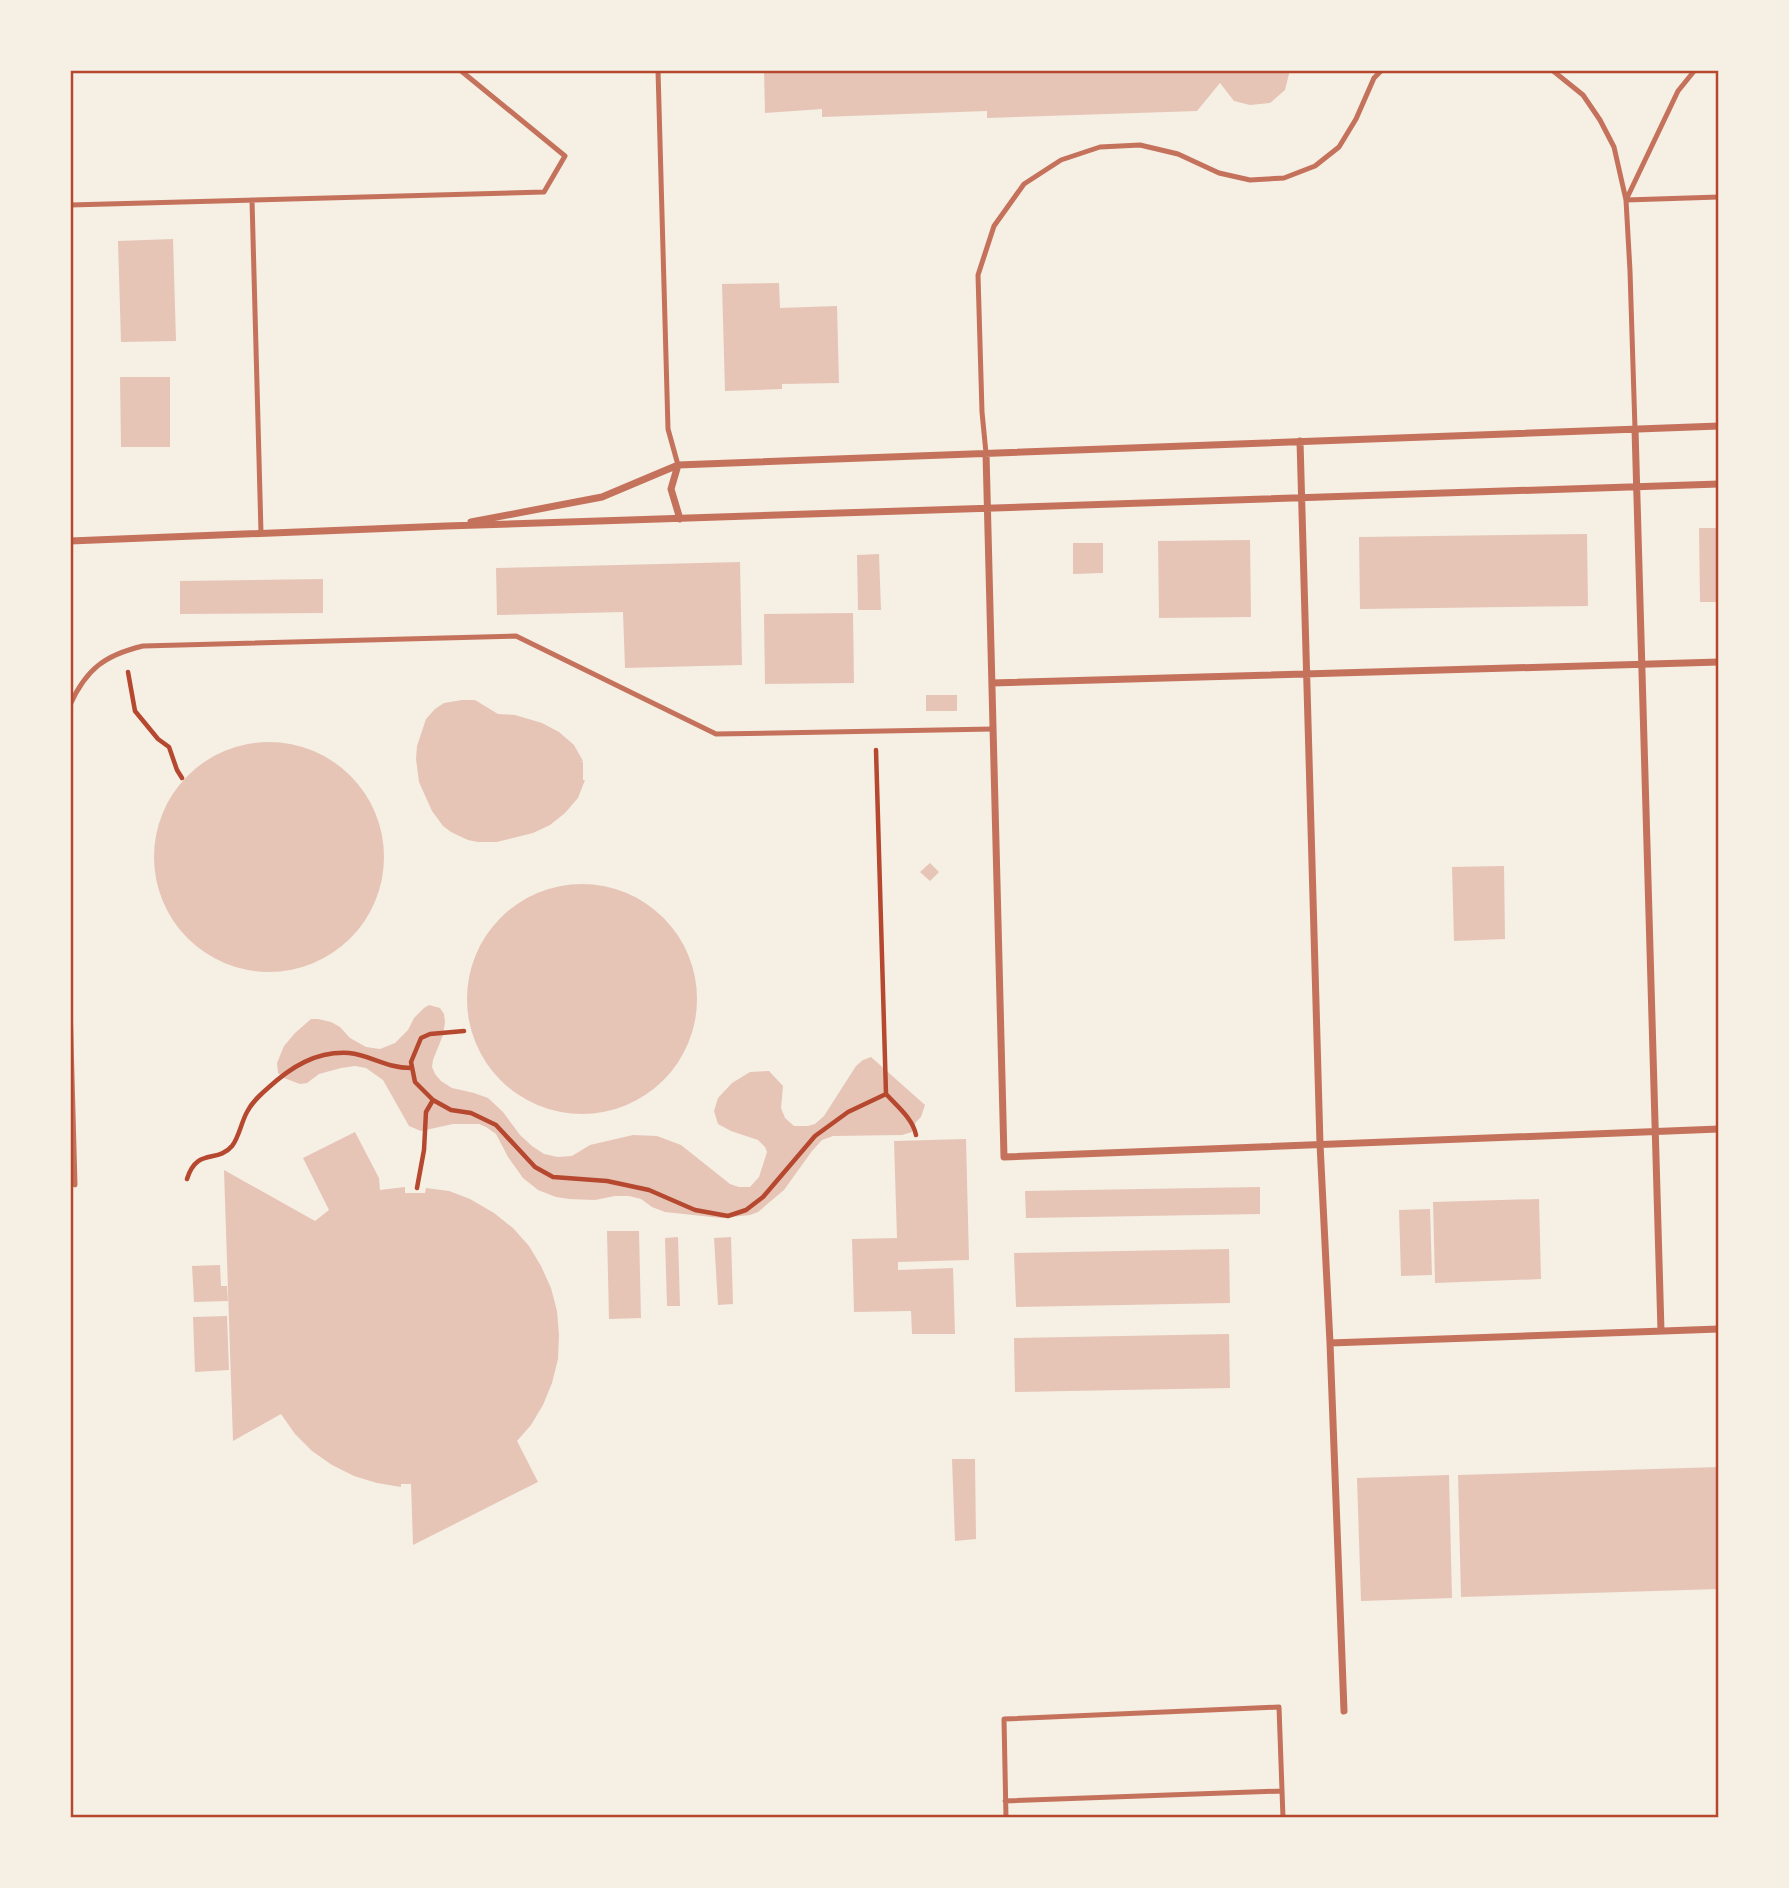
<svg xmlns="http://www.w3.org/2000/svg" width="1789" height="1888" font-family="Arial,sans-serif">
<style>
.building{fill:#e6c5b7}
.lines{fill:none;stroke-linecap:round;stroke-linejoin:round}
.path{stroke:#b5482f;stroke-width:4.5}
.service{stroke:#c5725c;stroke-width:5}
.minor{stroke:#c5725c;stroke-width:7}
.neatline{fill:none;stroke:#b5482f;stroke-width:2.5}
</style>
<rect width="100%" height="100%" fill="#f6efe4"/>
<path class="building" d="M764,70H1290L1285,90L1270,103L1250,105L1234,101L1220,83L1197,111L987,118V111L822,117V109L765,113Z
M173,239L176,341L121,342L118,241Z
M779,283L780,308L837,306L839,383L782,384V389L725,391L722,284Z
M120,377H170V447H121Z
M1699,528H1719V602H1700Z
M1587,534L1588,606L1360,609L1359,537Z
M1250,540L1251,617L1159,618L1158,541Z
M1073,543H1103V573L1073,574Z
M879,554L881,610H858L857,555Z
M740,562L742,665L625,668L623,612L497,615L496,568Z
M323,579V613L180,614V581Z
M853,613L854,683L765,684L764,614Z
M926,695H957V711H926Z
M462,700H475L498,714L515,715L542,723L559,732L574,745L583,761L581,762H583V780H585L578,798L565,813L550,825L533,833L497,842H478L468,840L451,832L443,826L432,811L419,782L416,759L417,746L426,719L435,709L444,703Z
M154 857a115 115 0 1 1 230 0a115 115 0 1 1-230 0Z
M930,863L939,872L930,881L920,872Z
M1504,866L1505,939L1454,941L1452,867Z
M467 999a115 115 0 1 1 230 0a115 115 0 1 1-230 0Z
M429,1005L440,1008L444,1014L445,1022L443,1035L433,1060L432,1067L435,1074L441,1081L452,1088L474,1093L488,1098L503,1112L520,1135L532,1146L544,1154L558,1157L572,1156L590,1145L633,1135L657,1136L681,1145L730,1184L739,1187H750L759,1177L767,1152L765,1147L758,1140L731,1131L718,1124L714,1111L718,1098L732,1083L750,1072L769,1071L783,1086L781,1108L785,1118L794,1126H808L815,1124L824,1116L856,1066L863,1060L871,1057L925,1105L921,1117L916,1122L912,1132L902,1135L833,1136L822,1140L812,1151L784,1190L758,1212L750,1215L721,1218L665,1212L652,1207L641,1199L629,1196H615L595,1200L569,1199L556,1197L538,1190L523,1178L508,1157L496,1134L486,1127L479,1124H453L421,1131L409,1126L383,1080L366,1068L355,1066L341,1068L319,1074L307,1083L300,1084L284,1078L278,1073L277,1063L284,1046L295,1033L311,1019H318L331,1022L340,1027L350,1038L366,1047L380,1049L395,1043L408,1030L414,1018L424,1008Z
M355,1132L379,1178L380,1190L405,1187V1193H425L426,1188L449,1191L470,1199L494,1213L513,1228L529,1246L541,1266L551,1288L557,1311L559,1335L558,1359L552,1383L543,1405L531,1425L517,1441L538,1482L413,1545L411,1484H401V1487L377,1483L354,1476L332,1465L312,1451L295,1434L281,1414L233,1441L224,1170L315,1221L329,1210L303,1158Z
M966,1139L969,1260L898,1262V1270L953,1268L955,1334H912L911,1311L854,1312L852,1239L897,1238L894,1141Z
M1260,1187V1214L1026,1218L1025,1191Z
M1539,1199L1541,1279L1435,1283L1433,1202Z
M1430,1209L1432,1275L1401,1276L1399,1210Z
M607,1231H639L641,1318L609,1319Z
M678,1237L680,1306H667L665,1238Z
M731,1237L733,1304L718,1305L714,1238Z
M1229,1249L1230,1303L1016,1307L1014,1253Z
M220,1265L221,1286H227L228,1301L194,1302L192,1266Z
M227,1316L229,1370L195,1372L193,1317Z
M1229,1334L1230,1388L1015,1392L1014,1338Z
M952,1459H975L976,1539L955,1541Z
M1719,1467V1589L1461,1597L1458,1475Z
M1449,1475L1452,1598L1361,1601L1357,1478Z"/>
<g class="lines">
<path class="path" d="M128,672L135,711L158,739L169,747L177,770L182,778
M876,750L886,1094C897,1106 913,1119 916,1135
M464,1031L430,1034L421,1038L411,1062L415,1082L433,1100L451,1110L471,1113L496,1125L535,1167L553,1177L607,1181L649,1190L695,1210L728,1216L746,1210L763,1197L815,1136L848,1112L886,1094
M187,1179C197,1147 217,1164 232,1146C239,1137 241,1123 247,1112C252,1102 260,1095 268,1088C291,1067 316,1051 349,1053C371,1055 385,1068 411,1068
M417,1188L424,1150L426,1112L433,1100"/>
<path class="service" d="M658,70L668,429L678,465
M1552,70L1583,95L1600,120L1614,147L1626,200L1630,271L1635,429
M1695,70L1678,91L1626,200L1719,197
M252,200L261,533
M70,205L544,192L565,156L460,70
M986,453L982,412L978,275L994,226L1024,184L1061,160L1100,147L1140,145L1178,154L1219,173L1250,180L1284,178L1315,166L1339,147L1356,119L1374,78L1382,70
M70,705C86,669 105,655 143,646L516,636L716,734L993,729
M70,1004L75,1185
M1005,1801L1282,1791
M1006,1818L1004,1719L1279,1707L1283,1818"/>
<path class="minor" d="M1635,429L1661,1331
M1300,441L1320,1144L1330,1343L1344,1711
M986,453L1004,1157L1719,1129
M678,465L671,489L680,519
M471,522L602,497L678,465L1719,426
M70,541L446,526L1719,484
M992,683L1719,662
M1330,1343L1719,1329"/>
</g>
<rect width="1789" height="1888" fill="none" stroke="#f6efe4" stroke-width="144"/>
<rect x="72" y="72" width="1645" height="1744" class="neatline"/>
</svg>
